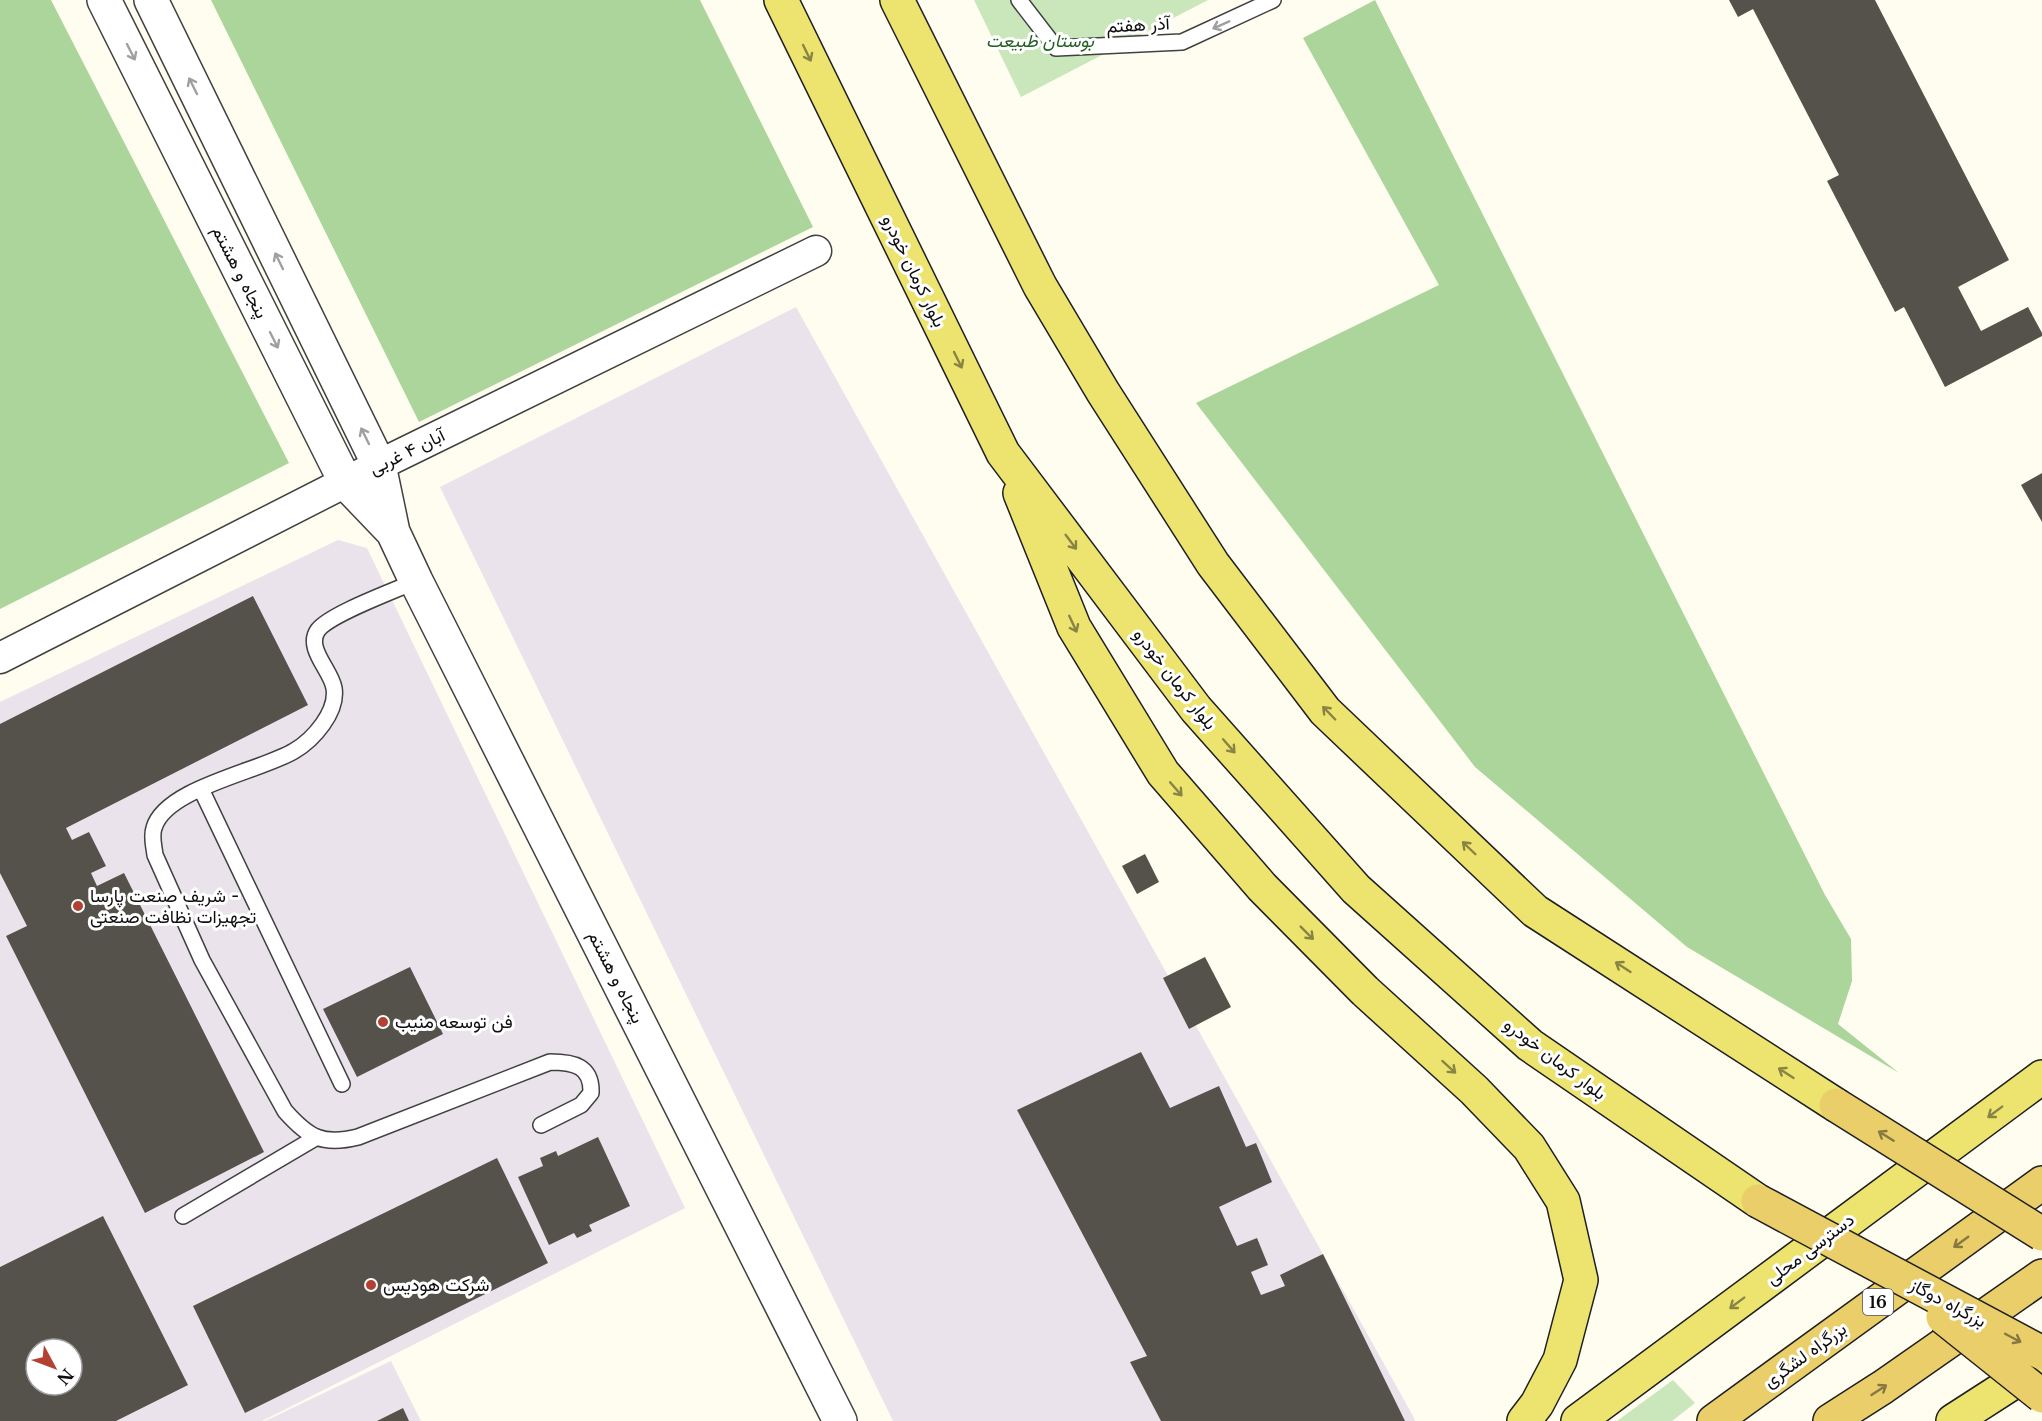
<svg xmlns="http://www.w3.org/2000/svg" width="2042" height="1421" font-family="'Libre Baskerville',Vazirmatn,serif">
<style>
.industrial{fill:#ebe3eb;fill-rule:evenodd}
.green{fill:#cae6bb}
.forest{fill:#acd59c}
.building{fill:#55514b;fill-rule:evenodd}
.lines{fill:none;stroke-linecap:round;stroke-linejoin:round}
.service-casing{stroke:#414141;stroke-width:18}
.minor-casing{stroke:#414141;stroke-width:33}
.tertiary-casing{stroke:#414141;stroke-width:36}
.primary-casing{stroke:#1f1f1f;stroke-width:36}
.trunk-casing{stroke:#1f1f1f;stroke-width:36}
.service{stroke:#fff;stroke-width:15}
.minor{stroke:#fff;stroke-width:30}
.tertiary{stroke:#fff;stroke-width:33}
.primary{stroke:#ede470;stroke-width:33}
.trunk{stroke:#eace6a;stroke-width:33}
.trunk-bridge-casing{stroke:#1f1f1f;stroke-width:36;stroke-linecap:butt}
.trunk-bridge{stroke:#eace6a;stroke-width:33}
.oneway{stroke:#9f9f9f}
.oneway2{stroke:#898444}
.oneway3{stroke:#877841}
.poi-dot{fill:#b24131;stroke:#fff;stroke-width:2}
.labels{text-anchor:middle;stroke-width:6;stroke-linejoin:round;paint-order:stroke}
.shield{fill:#fff;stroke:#565656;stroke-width:1.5}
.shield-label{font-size:16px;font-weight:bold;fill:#0e0e0e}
.street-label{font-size:18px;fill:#0e0e0e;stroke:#fff}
.park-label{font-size:18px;font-style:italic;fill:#256023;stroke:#fff}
.poi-label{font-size:18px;fill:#0e0e0e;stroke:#fff;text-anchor:start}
</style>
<rect width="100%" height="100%" fill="#fefdef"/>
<path class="industrial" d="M796,307L1413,1416L1415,1421H893L440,487Z
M338,540L367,548L685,1208L262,1421H0V702ZM36,1349H72V1385H36Z
M391,1361L421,1421H265Z"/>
<path class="green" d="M974,0H1208L1021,97Z
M1673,1380L1695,1403L1672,1421H1617Z"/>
<path class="forest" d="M0,0H51L289,463L0,609Z
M211,0H700L813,227L419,422Z
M1375,0L1825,895L1851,939L1852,981L1838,1024L1899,1073L1687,947L1475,767L1196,403L1439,285L1303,38Z"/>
<path class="building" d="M1729,0H1875L2009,260L1958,287L1981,331L2028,307L2042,333V336L1945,387L1904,307L1895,312L1827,181L1839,175L1753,9L1738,17Z
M2042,473V522L2021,485Z
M253,596L308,705L66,828L72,840L89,832L106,866L91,873L97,886L124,873L264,1152L145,1213L6,936L27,926L0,873V724Z
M1145,854L1159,882L1137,894L1122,866Z
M1205,957L1231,1007L1189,1029L1163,978Z
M410,967L443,1034L357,1077L323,1009Z
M1141,1052L1170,1108L1219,1086L1246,1147L1256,1143L1272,1182L1219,1207L1237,1246L1257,1238L1268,1265L1251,1272L1261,1295L1285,1286L1280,1275L1323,1254L1405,1421H1161L1130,1362L1147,1356L1017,1110Z
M598,1137L630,1206L589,1225L592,1231L577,1238L574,1233L549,1245L518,1177L543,1166L540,1158L556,1151L558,1156Z
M497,1158L548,1263L245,1413L193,1306Z
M103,1216L188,1385L116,1421H0V1267ZM36,1349H72V1385H36Z
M403,1408L409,1421H377Z"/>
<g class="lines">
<defs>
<path id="service" d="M1019,0L1056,48L1182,42L1273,0
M416,581C394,591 330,614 318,630C305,648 331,670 334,688C338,712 313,740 294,751C261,771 165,788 154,828C151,837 154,846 155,855L202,960L285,1111C308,1137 322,1146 358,1137L550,1062C574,1062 592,1066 591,1093L581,1105L541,1125
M201,789L342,1084
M183,1216L317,1137"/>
<path id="minor" d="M0,658L379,465L816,251"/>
<path id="tertiary" d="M104,0L346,483L393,532
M151,0L379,465L393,532L416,581L840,1421"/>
<path id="primary" d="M781,0L1003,453L1196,709L1356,889L1530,1045L1758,1201
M897,0L1040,286L1103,392L1213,564L1325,711L1535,911L1836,1105
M1020,493L1074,627L1163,773L1262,887L1365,991L1474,1090L1529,1147L1563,1201L1581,1280L1560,1360L1537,1404L1524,1421
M1578,1421L2042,1077
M1953,1421L2012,1383L2040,1361"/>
<path id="trunk" d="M1714,1421L2042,1183
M1830,1421L1883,1387L2042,1276"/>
</defs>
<use href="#service" class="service-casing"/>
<use href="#minor" class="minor-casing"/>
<use href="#tertiary" class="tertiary-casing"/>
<use href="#primary" class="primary-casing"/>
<use href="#trunk" class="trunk-casing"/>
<use href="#service" class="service"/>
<use href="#minor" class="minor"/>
<use href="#tertiary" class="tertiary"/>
<use href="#primary" class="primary"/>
<use href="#trunk" class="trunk"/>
<defs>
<path id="trunk-bridge" d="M1836,1105L2042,1234
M1758,1201L2042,1353
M1943,1317L2042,1396"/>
</defs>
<use href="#trunk-bridge" class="trunk-bridge-casing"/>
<use href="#trunk-bridge" class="trunk-bridge"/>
</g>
<defs><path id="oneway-shaft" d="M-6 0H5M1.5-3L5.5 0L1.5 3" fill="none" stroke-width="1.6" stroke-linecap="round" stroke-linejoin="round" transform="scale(1.5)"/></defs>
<g class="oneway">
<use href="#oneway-shaft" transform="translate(1221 25) rotate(156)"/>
<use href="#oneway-shaft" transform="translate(131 52) rotate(63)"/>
<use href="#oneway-shaft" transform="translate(193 86) rotate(-116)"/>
<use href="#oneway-shaft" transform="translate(279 261) rotate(-116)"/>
<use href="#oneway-shaft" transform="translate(274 340) rotate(63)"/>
<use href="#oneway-shaft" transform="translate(365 436) rotate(-116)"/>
</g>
<g class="oneway2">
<use href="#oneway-shaft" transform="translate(807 53) rotate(64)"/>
<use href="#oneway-shaft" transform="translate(958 360) rotate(64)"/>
<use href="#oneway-shaft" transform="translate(1071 542) rotate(53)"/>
<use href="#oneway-shaft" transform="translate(1073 624) rotate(65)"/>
<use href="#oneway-shaft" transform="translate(1329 713) rotate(-134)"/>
<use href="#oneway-shaft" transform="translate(1229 746) rotate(49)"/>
<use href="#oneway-shaft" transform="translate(1176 789) rotate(49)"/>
<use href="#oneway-shaft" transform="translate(1469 848) rotate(-136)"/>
<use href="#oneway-shaft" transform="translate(1307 933) rotate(45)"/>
<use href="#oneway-shaft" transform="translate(1623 967) rotate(-147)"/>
<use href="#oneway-shaft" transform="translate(1449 1067) rotate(42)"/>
<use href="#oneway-shaft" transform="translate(1786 1073) rotate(-147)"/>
<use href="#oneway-shaft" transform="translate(1995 1112) rotate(143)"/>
<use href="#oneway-shaft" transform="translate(1737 1303) rotate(143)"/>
</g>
<g class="oneway3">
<use href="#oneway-shaft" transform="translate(1886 1136) rotate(-148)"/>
<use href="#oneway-shaft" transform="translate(1961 1242) rotate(144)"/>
<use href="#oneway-shaft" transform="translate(2013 1338) rotate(28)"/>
<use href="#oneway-shaft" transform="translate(1879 1390) rotate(-33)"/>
</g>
<g class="poi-dot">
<circle cx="78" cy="906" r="6"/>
<circle cx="383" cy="1022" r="6"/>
<circle cx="371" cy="1285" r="6"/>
</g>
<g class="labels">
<rect class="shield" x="1863" y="1289" width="30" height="26" rx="4.5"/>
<g class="shield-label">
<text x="1878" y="1308">16</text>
</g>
<g class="street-label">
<text transform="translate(1138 25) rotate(-3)" y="6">آذر هفتم</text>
<text transform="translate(914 271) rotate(64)" y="6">بلوار کرمان خودرو</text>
<text transform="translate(240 272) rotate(63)" y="6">پنجاه و هشتم</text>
<text transform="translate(407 452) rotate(-26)" y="6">آبان ۴ غربی</text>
<text transform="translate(1175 679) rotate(52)" y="6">بلوار کرمان خودرو</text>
<text transform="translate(616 977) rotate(63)" y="6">پنجاه و هشتم</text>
<text transform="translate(1555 1059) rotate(37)" y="6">بلوار کرمان خودرو</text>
<text transform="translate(1810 1249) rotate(-37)" y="6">دسترسی محلی</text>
<text transform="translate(1948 1303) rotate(28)" y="6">بزرگراه دوگاز</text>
<text transform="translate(1805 1355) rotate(-36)" y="6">بزرگراه لشگری</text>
</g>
<g class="park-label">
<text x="1040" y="47">بوستان طبیعت</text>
</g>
<g class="poi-label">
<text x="90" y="902">شریف صنعت پارسا -<tspan x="90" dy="21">تجهیزات نظافت صنعتی</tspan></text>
<text x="395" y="1028">فن توسعه منیب</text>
<text x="383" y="1291">شرکت هودیس</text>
</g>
</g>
<g transform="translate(54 1367) rotate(131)"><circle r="28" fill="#ffffff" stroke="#9f9f9f" stroke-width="1.5"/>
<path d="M0-4.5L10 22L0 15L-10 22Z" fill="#b24131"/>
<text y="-9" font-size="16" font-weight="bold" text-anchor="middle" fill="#0e0e0e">N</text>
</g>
</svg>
